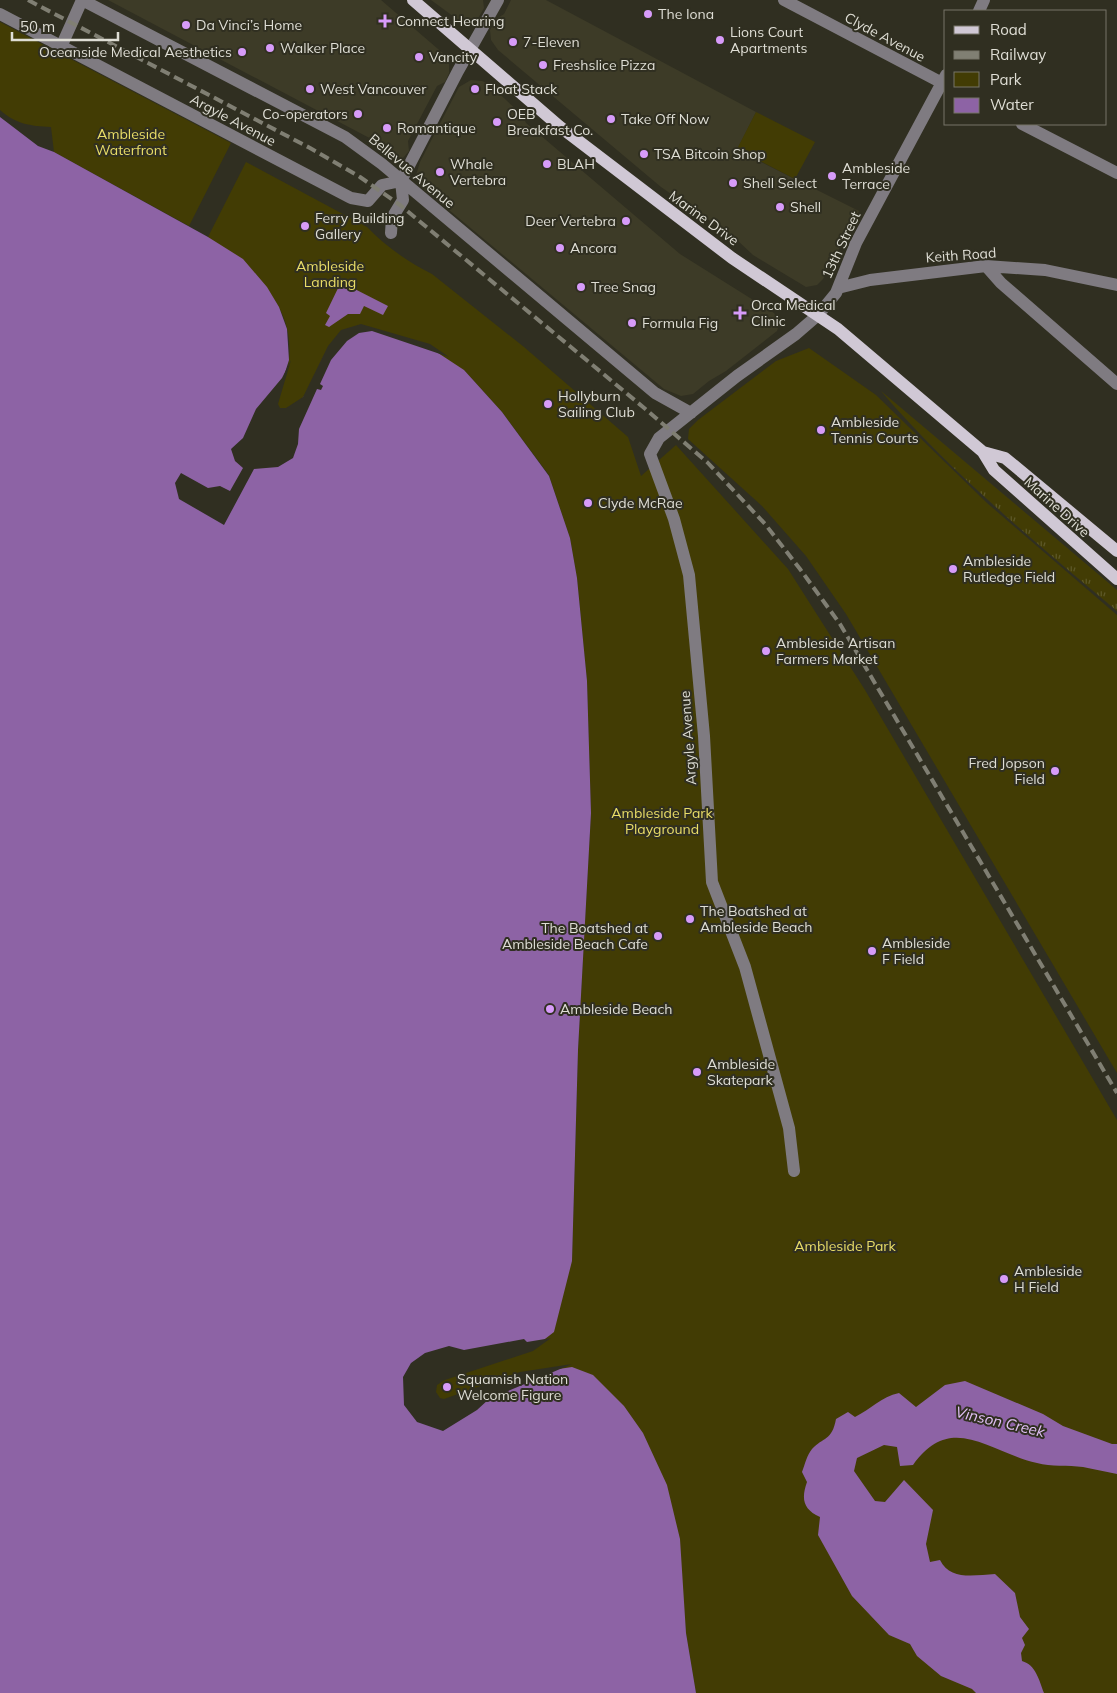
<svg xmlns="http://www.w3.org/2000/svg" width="1117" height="1693" font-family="Mulish,sans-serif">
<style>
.built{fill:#3d3b27}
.grass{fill:url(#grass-tufts)}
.green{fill:#423c04}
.water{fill:#8d63a5}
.pier{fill:#302f21}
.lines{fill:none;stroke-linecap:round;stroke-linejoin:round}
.minor{stroke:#7f7b81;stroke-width:12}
.major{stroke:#d0c8d5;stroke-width:12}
.rail{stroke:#807f73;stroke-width:4;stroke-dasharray:10 5;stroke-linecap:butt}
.poi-dot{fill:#d79bf9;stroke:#302f21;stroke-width:2}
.labels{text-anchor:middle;stroke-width:4;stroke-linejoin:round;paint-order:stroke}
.poi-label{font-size:14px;fill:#dfded5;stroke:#302f21;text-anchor:start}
.street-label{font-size:14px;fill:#dfded5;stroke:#302f21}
.park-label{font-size:14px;fill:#e9dd67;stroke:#302f21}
.water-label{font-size:15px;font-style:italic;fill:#e2c0f7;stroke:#302f21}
</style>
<defs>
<pattern id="grass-tufts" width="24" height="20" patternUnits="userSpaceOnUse" patternTransform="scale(1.25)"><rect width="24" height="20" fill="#423c04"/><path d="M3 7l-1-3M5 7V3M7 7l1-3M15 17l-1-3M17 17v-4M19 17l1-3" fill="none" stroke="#5d5828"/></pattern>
</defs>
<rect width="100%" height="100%" fill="#302f21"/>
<path class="built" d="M108,0H381L445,55L449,60V73L445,82L437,86L408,141L409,151L403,158L395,161L381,153L377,142Z
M431,0H483L484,8L477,20L461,22Z
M511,0H546L756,112L737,150L859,211L823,279L817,285L806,287L753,255L736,239L661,187L498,50L491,40L490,30L496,19L504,14Z
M471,80L482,81L489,84L523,116L526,123L680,254L774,313L780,322L777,331L726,371L709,381L693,394L681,396L664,389L419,185L416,175L420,162L459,87Z"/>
<path class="grass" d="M881,391L1117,590V611C1035,542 950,472 881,391Z"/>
<path class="green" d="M0,22L231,143L189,226L54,152L51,127C30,126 16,124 0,110Z
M756,112L815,142L795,179L737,149Z
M246,162L367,227C385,246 408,262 432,274L524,347L628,437L641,476L676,445L788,569L865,690L1117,1120V1693H696L686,1633L683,1598L445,1401L438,1400L433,1392L435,1384L572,1261L578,1050L591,813L587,681L577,578L570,538L549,475L502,412L464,370L305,397L287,410L278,411L275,404C280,390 287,374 289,360C295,300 249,270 208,237Z
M809,348L876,395L987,503L1117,615V1073L846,614L806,556L762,506L688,439L689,429L698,420L776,361Z"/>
<path class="water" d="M0,117L38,146L54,152L208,237L243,259L267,287L279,307L287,329L289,360L275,404L278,410C311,410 312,370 328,350C336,341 350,333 360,326L429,347L464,370L502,412L549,476L570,538L577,578L587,681L591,813L578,1050L572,1261L554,1332L532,1349L444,1377L435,1384L433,1392L438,1400L445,1401L512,1376L572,1367L593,1375L624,1406L643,1433L667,1485L680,1539L686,1633L696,1693H0Z
M341,282L388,306L383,315L364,306L360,314H348L329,327L325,325L330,316L326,313Z
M965,1381L1043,1414L1063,1426L1112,1444H1117V1474C1106,1472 1094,1469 1083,1467C1068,1465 1051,1467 1037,1463C989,1452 951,1411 913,1465L900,1466L897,1447L884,1445L857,1458L854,1471L875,1501L885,1502L904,1480L933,1510L926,1544L930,1562L940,1560C950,1581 975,1575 995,1574L1015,1593L1020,1617L1029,1629L1022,1638L1025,1645L1021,1653L1022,1661C1036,1665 1039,1680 1044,1693H976L972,1689L941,1676L917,1656L910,1644L889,1635L852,1596L818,1535L820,1517C803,1509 801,1499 807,1482L802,1472C805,1464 807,1455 812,1449C823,1437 832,1441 836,1419L848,1412L855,1417C871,1409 881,1397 899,1393L916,1407L945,1385Z"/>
<path class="pier" d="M361,324L430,344L449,357L372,331L359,333L347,341L331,360L320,384L323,386L321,390L317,389L299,429L298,444L293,458L278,467L254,469L224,525L179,499L175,483L181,473L208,488L220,486L230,491L243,468L235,461L231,449L243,438L256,409L282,378L291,360L278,404L280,408H286L303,397L328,346L341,330Z
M551,1338L533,1351L445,1380L437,1385L436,1392L440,1398L444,1399L520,1372L572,1364L489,1399L477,1410L443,1431L417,1422L404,1405L403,1377L411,1363L425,1353L449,1346L464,1350L524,1339L527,1342Z"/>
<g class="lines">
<path class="minor" d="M82,0L345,137L382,164L655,393L691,413
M784,0L946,85
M979,11L984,0
M0,14L351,198L368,201L382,185L401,181
M61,47L82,0
M1022,124L1117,173
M401,181L458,71L498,0
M391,233L392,218L403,200L401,181
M986,266L1001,283L1117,384
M838,288L870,280L986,266L1045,270L1117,285
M794,1171L789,1128L745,967L712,882L704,736L689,575L674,519L650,454L659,438L737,376L796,334L818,315L836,293L856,243L946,75"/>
<path class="major" d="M413,0L559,126L732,258L838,329L983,452L994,470L1117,579
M983,452L1005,458L1117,551"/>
<path class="rail" d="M28,0L310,148L360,177L400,205L643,407L707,462L765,524L800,569L840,624L1117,1093"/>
</g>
<g class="poi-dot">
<circle cx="648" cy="14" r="5"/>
<path d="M382.5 13.5h5v5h5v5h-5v5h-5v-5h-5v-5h5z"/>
<circle cx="186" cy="25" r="5"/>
<circle cx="720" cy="40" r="5"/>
<circle cx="513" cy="42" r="5"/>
<circle cx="270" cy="48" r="5"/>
<circle cx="242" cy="52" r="5"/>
<circle cx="419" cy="57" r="5"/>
<circle cx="543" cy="65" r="5"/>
<circle cx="310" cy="89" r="5"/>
<circle cx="475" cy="89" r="5"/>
<circle cx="358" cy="114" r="5"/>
<circle cx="611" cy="119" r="5"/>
<circle cx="497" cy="122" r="5"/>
<circle cx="387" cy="128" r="5"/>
<circle cx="644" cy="154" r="5"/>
<circle cx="547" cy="164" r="5"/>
<circle cx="440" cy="172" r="5"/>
<circle cx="832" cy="176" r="5"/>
<circle cx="733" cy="183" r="5"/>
<circle cx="780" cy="207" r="5"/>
<circle cx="626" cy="221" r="5"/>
<circle cx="305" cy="226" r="5"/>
<circle cx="560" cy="248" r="5"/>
<circle cx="581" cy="287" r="5"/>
<path d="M737.5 305.5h5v5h5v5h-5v5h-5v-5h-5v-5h5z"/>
<circle cx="632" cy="323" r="5"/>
<circle cx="548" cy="404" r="5"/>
<circle cx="821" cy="430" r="5"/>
<circle cx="588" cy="503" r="5"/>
<circle cx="953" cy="569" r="5"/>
<circle cx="766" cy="651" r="5"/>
<circle cx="1055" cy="771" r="5"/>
<circle cx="690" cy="919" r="5"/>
<circle cx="658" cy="936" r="5"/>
<circle cx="872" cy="951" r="5"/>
<circle cx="550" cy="1009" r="5"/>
<circle cx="697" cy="1072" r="5"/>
<circle cx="1004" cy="1279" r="5"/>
<circle cx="447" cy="1387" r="5"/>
</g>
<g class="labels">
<g class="poi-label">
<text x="658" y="19">The Iona</text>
<text x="396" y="26">Connect Hearing</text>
<text x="196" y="30">Da Vinci’s Home</text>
<text x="730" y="37">Lions Court<tspan x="730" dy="16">Apartments</tspan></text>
<text x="523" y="47">7-Eleven</text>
<text x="280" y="53">Walker Place</text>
<text x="232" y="57" text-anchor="end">Oceanside Medical Aesthetics</text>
<text x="429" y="62">Vancity</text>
<text x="553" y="70">Freshslice Pizza</text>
<text x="320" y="94">West Vancouver</text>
<text x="485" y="94">Float Stack</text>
<text x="348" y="119" text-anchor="end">Co-operators</text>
<text x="507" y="119">OEB<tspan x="507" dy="16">Breakfast Co.</tspan></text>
<text x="621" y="124">Take Off Now</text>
<text x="397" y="133">Romantique</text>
<text x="654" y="159">TSA Bitcoin Shop</text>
<text x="450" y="169">Whale<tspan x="450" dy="16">Vertebra</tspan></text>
<text x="557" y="169">BLAH</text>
<text x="842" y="173">Ambleside<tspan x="842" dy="16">Terrace</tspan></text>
<text x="743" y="188">Shell Select</text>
<text x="790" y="212">Shell</text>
<text x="315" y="223">Ferry Building<tspan x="315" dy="16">Gallery</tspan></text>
<text x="616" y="226" text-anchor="end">Deer Vertebra</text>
<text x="570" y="253">Ancora</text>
<text x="591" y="292">Tree Snag</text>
<text x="751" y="310">Orca Medical<tspan x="751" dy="16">Clinic</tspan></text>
<text x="642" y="328">Formula Fig</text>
<text x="558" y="401">Hollyburn<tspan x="558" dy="16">Sailing Club</tspan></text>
<text x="831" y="427">Ambleside<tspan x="831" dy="16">Tennis Courts</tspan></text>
<text x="598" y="508">Clyde McRae</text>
<text x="963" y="566">Ambleside<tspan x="963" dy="16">Rutledge Field</tspan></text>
<text x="776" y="648">Ambleside Artisan<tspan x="776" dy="16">Farmers Market</tspan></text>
<text x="1045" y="768" text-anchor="end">Fred Jopson<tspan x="1045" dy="16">Field</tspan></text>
<text x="700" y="916">The Boatshed at<tspan x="700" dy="16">Ambleside Beach</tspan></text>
<text x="648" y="933" text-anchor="end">The Boatshed at<tspan x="648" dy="16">Ambleside Beach Cafe</tspan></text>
<text x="882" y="948">Ambleside<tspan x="882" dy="16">F Field</tspan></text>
<text x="560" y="1014">Ambleside Beach</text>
<text x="707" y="1069">Ambleside<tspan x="707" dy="16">Skatepark</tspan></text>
<text x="1014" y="1276">Ambleside<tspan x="1014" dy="16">H Field</tspan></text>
<text x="457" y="1384">Squamish Nation<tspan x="457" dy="16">Welcome Figure</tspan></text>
</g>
<g class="street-label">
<text transform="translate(885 37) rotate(28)" y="5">Clyde Avenue</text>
<text transform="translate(233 120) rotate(28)" y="5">Argyle Avenue</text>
<text transform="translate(412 171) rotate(40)" y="5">Bellevue Avenue</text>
<text transform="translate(704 218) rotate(36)" y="5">Marine Drive</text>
<text transform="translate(841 245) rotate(-65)" y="5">13th Street</text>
<text transform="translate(961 255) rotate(-4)" y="5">Keith Road</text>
<text transform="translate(1057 507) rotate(42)" y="5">Marine Drive</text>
<text transform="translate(688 738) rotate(-94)" y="5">Argyle Avenue</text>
</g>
<g class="park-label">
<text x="131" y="139">Ambleside<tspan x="131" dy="16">Waterfront</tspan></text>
<text x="330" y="271">Ambleside<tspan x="330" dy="16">Landing</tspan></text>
<text x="662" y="818">Ambleside Park<tspan x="662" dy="16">Playground</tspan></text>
<text x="845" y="1251">Ambleside Park</text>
</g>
<g class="water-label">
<text transform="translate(1000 1422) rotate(13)" y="5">Vinson Creek</text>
</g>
</g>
<rect x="944" y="10" width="162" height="115" fill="#302f21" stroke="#767569"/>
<rect x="954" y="26" width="25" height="8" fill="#d0c8d5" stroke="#767569"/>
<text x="990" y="35" font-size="15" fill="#dfded5">Road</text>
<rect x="954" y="51" width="25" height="8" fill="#807f73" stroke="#767569"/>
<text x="990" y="60" font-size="15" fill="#dfded5">Railway</text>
<rect x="954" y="72" width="25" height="15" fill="#423c04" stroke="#767569"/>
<text x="990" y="85" font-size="15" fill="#dfded5">Park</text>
<rect x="954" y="98" width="25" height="15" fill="#8d63a5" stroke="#767569"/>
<text x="990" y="110" font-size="15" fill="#dfded5">Water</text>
<path d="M12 32v8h106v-8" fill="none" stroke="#dfded5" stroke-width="2.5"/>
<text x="20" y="32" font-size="15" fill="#dfded5" stroke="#302f21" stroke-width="4" paint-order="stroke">50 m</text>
</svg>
